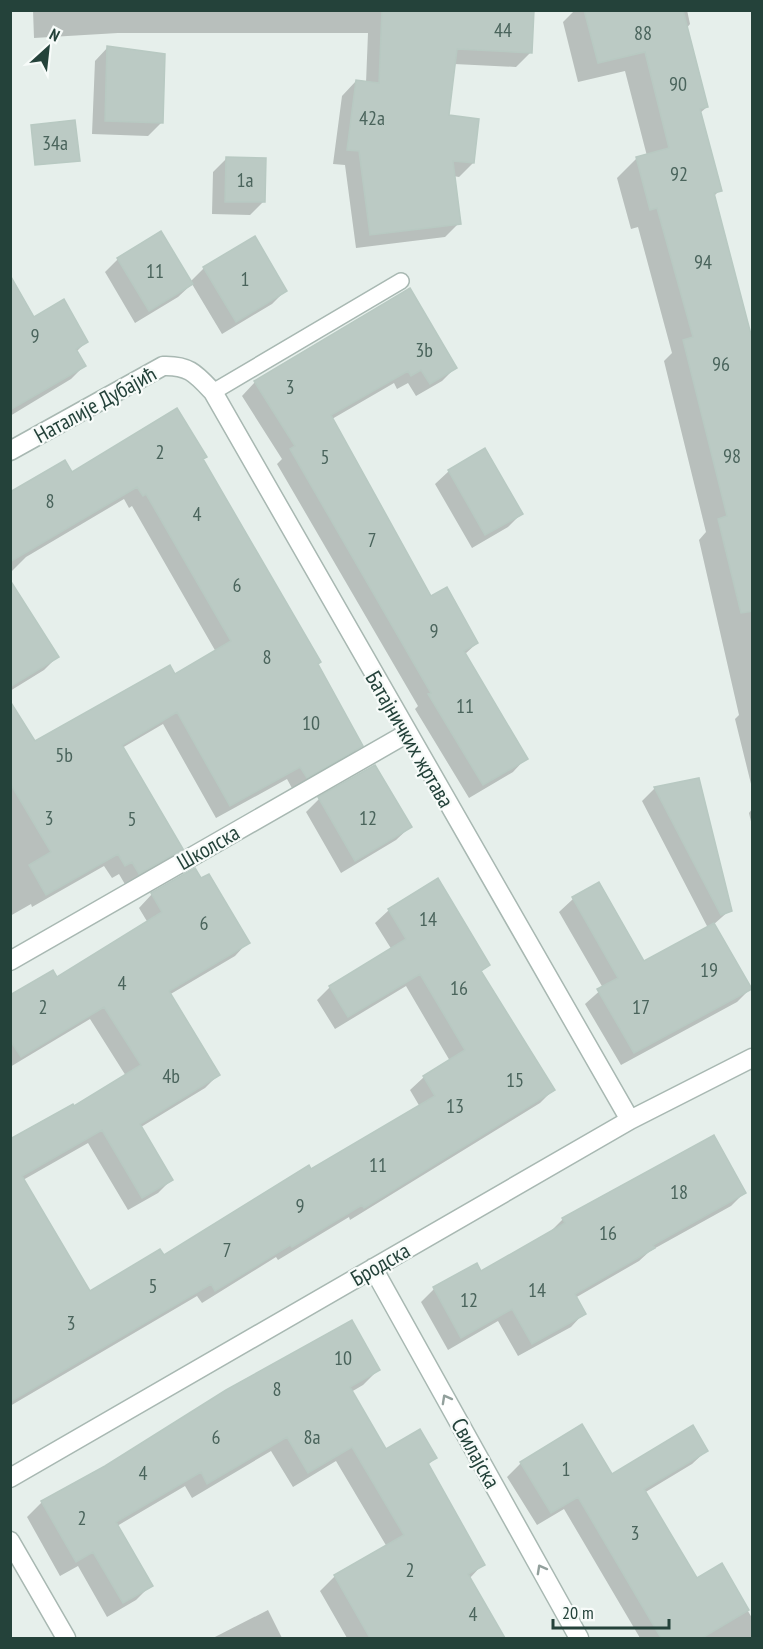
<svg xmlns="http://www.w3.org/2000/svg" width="763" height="1649" font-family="'PT Sans Narrow',sans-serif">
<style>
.shadow{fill:#0003}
.building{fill:#bbcac4;stroke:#b8c9c2;stroke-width:1.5}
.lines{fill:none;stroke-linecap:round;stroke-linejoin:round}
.service-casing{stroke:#a8b8b2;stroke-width:18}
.minor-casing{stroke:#a8b8b2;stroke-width:21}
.service{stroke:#fff;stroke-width:15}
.minor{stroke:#fff;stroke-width:18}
.oneway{stroke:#92a09c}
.labels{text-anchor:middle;stroke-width:4.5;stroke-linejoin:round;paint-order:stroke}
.number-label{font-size:20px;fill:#4a645c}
.street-label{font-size:22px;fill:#24423a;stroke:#f7fbf9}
</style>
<rect width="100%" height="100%" fill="#e6efeb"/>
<path class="shadow" d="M33,10H533L531,52L516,67L454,64L447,117L473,163L459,177L453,176L459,223L445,237L356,248L345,165L333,164L342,96L356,81L366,83L368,33H118L34,38Z
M575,10H687L690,24L686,29L707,107L700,113L720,190L713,197L752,348V788L735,719L739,715L699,540L706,532L664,361L672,353L638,227L631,229L617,178L637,158L647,156L625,71L578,82L563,22Z
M108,47L162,122L148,136L92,134L95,61Z
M226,159L263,202L250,215L212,214L213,172Z
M118,259L190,282L204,268L286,290L272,304L222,334L192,284L178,297L135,323L105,272Z
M10,278L33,319L86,342L76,352L84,366L71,379L10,416Z
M409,290L455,368L442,381L416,396L408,383L397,389L394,383L332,419L431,598L477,643L464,655L526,758L513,772L469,798L415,709L418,706L277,464L282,459L242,396L255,382Z
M202,460L361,745L348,759L293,790L287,779L216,818L163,724L122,748L181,848L168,862L126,886L119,874L112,878L104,866L32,907L31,904L10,916V704L34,743L175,676L216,652L132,506L129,508L124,499L26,557L10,573V493L71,474Z
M449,471L521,514L508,527L472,548L435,484Z
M10,583L57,657L44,670L10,691Z
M655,788L730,910L713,925L750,989L737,1002L621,1065L585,1004L603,988L559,912L573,899L598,884L644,963L708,928L642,801Z
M319,799L410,827L396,840L341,873L306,812Z
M752,809V826L749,813Z
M438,880L488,965L480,973L553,1090L540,1103L350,1220L349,1217L278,1260L276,1257L202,1303L197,1296L10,1406V1141L74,1108L126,1076L90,1019L10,1067V996L57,979L148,923L139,908L152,894L248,942L235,956L169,995L218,1075L205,1088L141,1127L171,1180L158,1193L128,1210L88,1143L23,1180L90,1293L163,1257L420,1107L410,1090L424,1077L450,1061L406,986L335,1029L317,1000L330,987L392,950L375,923L389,910Z
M744,1193L731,1206L650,1251L639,1261L575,1298L584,1313L571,1327L518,1356L498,1321L448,1350L421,1302L434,1289L481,1273L550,1232L563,1219Z
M378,1370L363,1385L351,1392L385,1451L435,1458L427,1466L483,1564L469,1579L504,1638H347L320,1591L335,1576L387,1547L336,1461L293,1487L271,1451L192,1498L185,1486L117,1526L151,1585L136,1600L107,1617L78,1566L60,1576L27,1517L42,1502Z
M582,1426L611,1476L706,1451L692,1464L644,1493L697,1580L721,1565L752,1618V1638H640L564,1509L537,1525L507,1477L520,1464Z
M268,1610L282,1638H213Z"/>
<path class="building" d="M382,10H534L532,53L457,49L449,115L479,119L474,163L453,161L461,224L370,235L359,151L347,150L356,80L379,83Z
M584,10H683L708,107L700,109L722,191L714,193L753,342V611L741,613L718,519L727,516L683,340L693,337L657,208L650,210L636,157L669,148L645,52L598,63Z
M107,46L165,54L163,123L105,121Z
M75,120L80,161L35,165L31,125Z
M226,157L266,158L265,202H225Z
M161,231L193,284L149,311L117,258Z
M255,236L287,291L236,322L203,267Z
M10,275L34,317L64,299L88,342L76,349L86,366L10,410Z
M410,288L457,368L430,384L421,370L411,376L408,371L331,415L431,596L447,587L478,643L464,651L528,759L483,785L428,694L431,693L290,449L295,446L254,381Z
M177,408L207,457L203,459L321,662L318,664L363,746L307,778L300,767L230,806L177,712L122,745L183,849L139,874L132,862L125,866L118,854L46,895L29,865L51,852L10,783V701L35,741L170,665L175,674L231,641L146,494L143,496L137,487L10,562V492L65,460L72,472Z
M485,448L523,514L485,535L448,470Z
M10,580L59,657L10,687Z
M375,765L412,827L355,861L318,797Z
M699,778L732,911L721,915L654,787Z
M195,868L201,878L209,874L250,943L169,991L220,1075L140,1124L173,1180L142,1198L102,1130L22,1176L90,1291L160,1249L164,1255L309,1165L311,1169L435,1096L423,1076L465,1050L420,974L348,1017L329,986L406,939L388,909L438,878L490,965L481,971L555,1090L364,1208L362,1205L292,1247L290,1245L215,1291L211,1284L10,1402V1139L73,1104L74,1106L141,1065L104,1007L21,1057L10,1040V995L53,970L57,977L162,912L151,893Z
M599,882L644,961L714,923L752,989L634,1053L597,989L618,978L572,897Z
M714,1135L746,1193L653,1245L655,1248L575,1294L586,1314L532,1344L512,1309L461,1338L433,1287L477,1263L481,1271L565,1223L562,1218Z
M352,1320L380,1370L350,1387L386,1449L420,1429L437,1458L428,1463L485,1565L468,1574L505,1638H370L334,1575L404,1535L352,1447L308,1473L287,1437L207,1484L201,1472L116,1522L153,1586L123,1603L93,1552L76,1562L41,1501L105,1466L226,1390Z
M582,1424L612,1474L693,1425L708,1451L644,1489L697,1578L722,1563L749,1610L702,1638H661L578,1497L551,1513L520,1462Z"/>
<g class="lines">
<defs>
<path id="service" d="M213,392L401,281"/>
<path id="minor" d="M10,451L163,366C189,365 196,374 213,392L630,1120
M10,961L406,734
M373,1268L579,1638
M10,1478L630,1120L752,1058
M10,1541L66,1638"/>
</defs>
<use href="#service" class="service-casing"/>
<use href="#minor" class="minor-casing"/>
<use href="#service" class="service"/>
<use href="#minor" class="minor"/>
</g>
<defs><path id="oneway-chevron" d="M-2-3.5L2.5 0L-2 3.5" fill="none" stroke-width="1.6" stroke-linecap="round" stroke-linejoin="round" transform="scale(1.5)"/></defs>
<g class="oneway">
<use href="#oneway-chevron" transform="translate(446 1399) rotate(-119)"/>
<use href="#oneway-chevron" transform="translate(541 1569) rotate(-119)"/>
</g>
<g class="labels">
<g class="number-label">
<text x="503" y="37">44</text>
<text x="643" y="40">88</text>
<text x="678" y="91">90</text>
<text x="372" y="125">42a</text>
<text x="55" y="150">34a</text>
<text x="679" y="181">92</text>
<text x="245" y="187">1a</text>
<text x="703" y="269">94</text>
<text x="155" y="278">11</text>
<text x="245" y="286">1</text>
<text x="35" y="343">9</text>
<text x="424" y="357">3b</text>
<text x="721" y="371">96</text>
<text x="290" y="394">3</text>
<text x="160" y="459">2</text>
<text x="732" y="463">98</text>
<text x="325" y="464">5</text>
<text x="50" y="508">8</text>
<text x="197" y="521">4</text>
<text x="372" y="547">7</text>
<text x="237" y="592">6</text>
<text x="434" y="638">9</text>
<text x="267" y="664">8</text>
<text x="465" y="713">11</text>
<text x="311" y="730">10</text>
<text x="64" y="762">5b</text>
<text x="49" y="825">3</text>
<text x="368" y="825">12</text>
<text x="132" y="826">5</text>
<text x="428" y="926">14</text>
<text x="204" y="930">6</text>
<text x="709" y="977">19</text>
<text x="122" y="990">4</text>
<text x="459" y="995">16</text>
<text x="43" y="1014">2</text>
<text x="641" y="1014">17</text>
<text x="171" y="1083">4b</text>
<text x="515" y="1087">15</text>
<text x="455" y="1113">13</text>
<text x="378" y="1172">11</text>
<text x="679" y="1199">18</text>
<text x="300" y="1213">9</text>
<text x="608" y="1240">16</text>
<text x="227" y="1257">7</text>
<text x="153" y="1293">5</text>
<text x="537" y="1297">14</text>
<text x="469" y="1307">12</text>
<text x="71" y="1330">3</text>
<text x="343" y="1365">10</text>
<text x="277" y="1396">8</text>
<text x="216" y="1444">6</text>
<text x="312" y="1444">8a</text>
<text x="566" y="1476">1</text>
<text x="143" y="1480">4</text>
<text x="82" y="1525">2</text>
<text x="635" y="1540">3</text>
<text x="410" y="1577">2</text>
<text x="473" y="1621">4</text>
</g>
<g class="street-label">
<text transform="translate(95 404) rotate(-29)" y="8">Наталије Дубајић</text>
<text transform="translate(410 739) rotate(60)" y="8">Батајничких жртава</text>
<text transform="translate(208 847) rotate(-30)" y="8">Школска</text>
<text transform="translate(380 1264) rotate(-30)" y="8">Бродска</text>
<text transform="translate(476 1453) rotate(61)" y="8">Свилајска</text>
</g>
</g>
<rect width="763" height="1649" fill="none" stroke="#24423a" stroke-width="24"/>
<g transform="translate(48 48) rotate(27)" stroke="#f7fbf9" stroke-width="4.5" paint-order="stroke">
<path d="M0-4.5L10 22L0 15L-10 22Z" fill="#24423a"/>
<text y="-9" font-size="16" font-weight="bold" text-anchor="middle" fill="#24423a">N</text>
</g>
<path d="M553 1619v9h116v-9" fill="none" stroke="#24423a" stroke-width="3"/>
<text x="562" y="1619" font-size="18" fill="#24423a" stroke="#f7fbf9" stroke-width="4.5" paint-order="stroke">20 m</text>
</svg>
